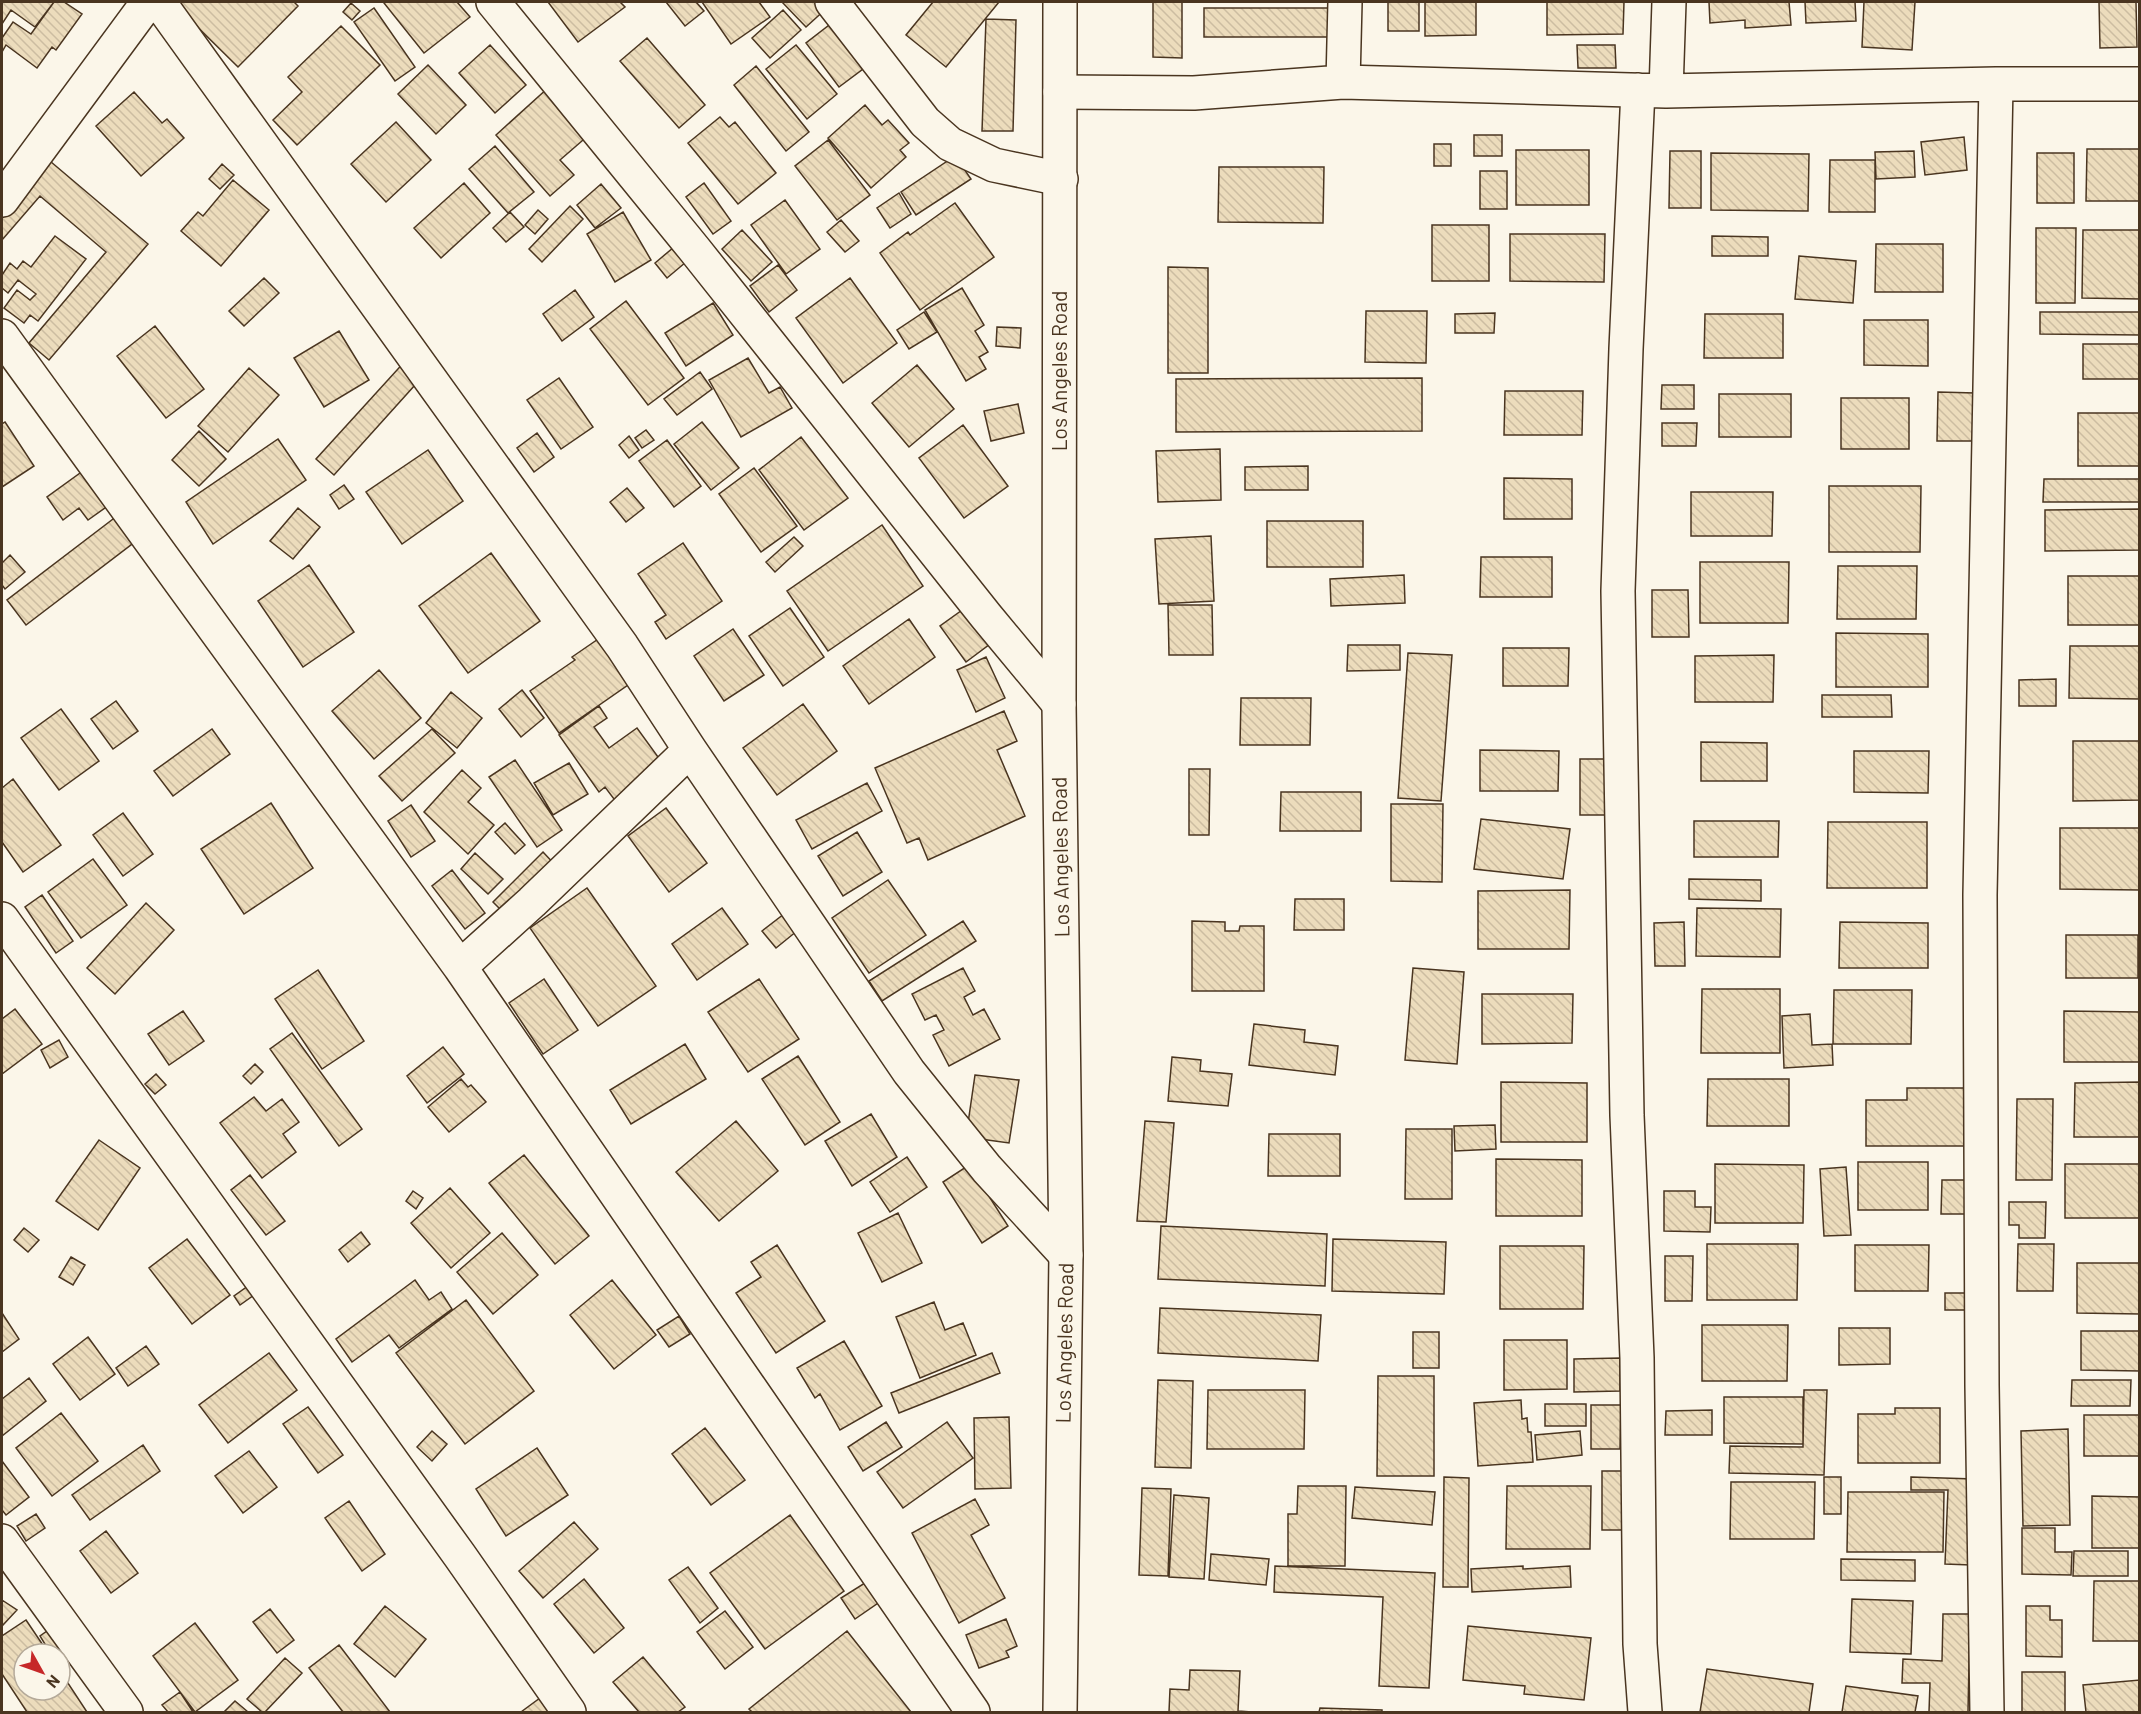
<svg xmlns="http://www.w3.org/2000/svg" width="2141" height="1714" font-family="Barlow,sans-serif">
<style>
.building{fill:url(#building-back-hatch);stroke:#4a3520;stroke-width:1.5}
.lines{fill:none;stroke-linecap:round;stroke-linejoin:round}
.minor-casing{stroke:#4a3520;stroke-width:36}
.secondary-casing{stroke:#4a3520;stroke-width:36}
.minor{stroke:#fbf6e9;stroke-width:33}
.secondary{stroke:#fbf6e9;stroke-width:33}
.labels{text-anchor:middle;stroke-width:4.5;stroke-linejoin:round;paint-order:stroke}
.street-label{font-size:21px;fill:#4a3520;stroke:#fbf6e9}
</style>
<defs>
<pattern id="building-back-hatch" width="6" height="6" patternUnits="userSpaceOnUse" patternTransform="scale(1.5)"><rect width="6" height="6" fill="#ecdcbc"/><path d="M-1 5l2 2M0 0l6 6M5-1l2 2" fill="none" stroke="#ccbda1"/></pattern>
</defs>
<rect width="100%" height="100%" fill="#fbf6e9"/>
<path class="building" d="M2,2H54L35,27L11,10L2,24Z
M54,2H64L82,14L56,50L52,47L37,68L6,45L2,52V38L13,22L31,34Z
M172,2H294L298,6L238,67Z
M386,2H457L470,17L424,53L384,3Z
M548,2H620L625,7L578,42Z
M666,2H696L704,11L685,26Z
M702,2H759L770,17L731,44Z
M782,2H823L828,7L806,27Z
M933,2H999L946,67L906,35Z
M1153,2H1182V58L1153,57Z
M1388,2H1419V31H1388Z
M1425,2H1476V35L1425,36Z
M1547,2H1624L1623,34L1547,35Z
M1709,2H1789L1791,25L1745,28V20L1710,23Z
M1805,2H1855L1856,21L1806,23Z
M1864,2H1915L1912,50L1862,47Z
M2099,2H2136L2137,47L2100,48Z
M351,3L360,11L352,20L343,12Z
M374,8L415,67L395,81L354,22Z
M1204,8H1331V37H1204Z
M783,10L801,30L770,58L752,38Z
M986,19L1016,20L1013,131H982Z
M833,22L867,66L839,87L806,43Z
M341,26L380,65L297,145L273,120L302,92L288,77Z
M647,38L705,105L679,128L620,61Z
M490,45L526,85L495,113L459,73Z
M796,45L837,94L807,119L766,69Z
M1577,45H1615L1616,68H1578Z
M428,65L466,105L436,134L398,94Z
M756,66L809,132L786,151L734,85Z
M549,87L590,134L560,160L574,175L550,196L496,135Z
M134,92L162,123L167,119L184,138L141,176L96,126Z
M865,105L882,125L888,120L909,143L900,150L906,157L871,188L828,138Z
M720,117L729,127L735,122L776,173L738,204L688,143Z
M396,122L431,160L386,202L351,164Z
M1474,135H1502V156H1474Z
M1964,137L1967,170L1925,175L1921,142Z
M828,140L870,195L837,220L795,166Z
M1434,144H1451V166H1434Z
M495,146L534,192L508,213L469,169Z
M2087,149H2140V201H2086Z
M1516,150H1589V205H1516Z
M1670,151H1701V208H1669Z
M1914,151L1915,177L1876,179L1875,152Z
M1711,153L1809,154L1808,211L1711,210Z
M2037,153H2074V203H2037Z
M44,156L148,244L49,360L29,343L106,252L40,196L2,240V206Z
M955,156L971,179L916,215L901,192Z
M1830,160H1875V212H1829Z
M222,164L234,175L220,189L209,179Z
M1219,167H1324L1323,223L1218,222Z
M1480,171H1507V209H1480Z
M233,180L269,210L221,266L181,231L198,212L203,216Z
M464,183L490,213L441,258L414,228Z
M704,183L731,221L713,234L686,197Z
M601,184L621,208L595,228L577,205Z
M899,193L911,214L890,228L877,208Z
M785,200L820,249L786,274L751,225Z
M955,203L994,257L920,310L880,253L908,232L910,235Z
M570,206L583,219L542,262L529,249Z
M538,210L548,219L535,234L525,225Z
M510,212L524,227L506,242L493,228Z
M623,212L651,260L615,282L587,234Z
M841,220L859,241L845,252L827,232Z
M1432,225H1489V281H1432Z
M2036,228H2076L2075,303H2036Z
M742,230L772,262L751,281L722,249Z
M2083,230H2140V299L2082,298Z
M1510,234H1605L1604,282L1510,281Z
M55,236L86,259L38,321L30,315L24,323L4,308L17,290L30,300L36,294L18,280L8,293L2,288V275L10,263L17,269L23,261L31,267Z
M1712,236L1768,237V256H1712Z
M680,242L692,257L667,278L655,263Z
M1876,244H1943V292H1875Z
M1799,256L1856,261L1853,303L1795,299Z
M778,265L797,290L769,312L750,286Z
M1168,267L1208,268V373H1168Z
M264,278L279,293L244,326L229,311Z
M850,278L897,343L843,383L796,318Z
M962,288L984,325L975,331L988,352L979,357L986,369L966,381L925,310Z
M575,290L594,317L562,341L543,314Z
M626,301L684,378L648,405L590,329Z
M713,303L733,335L686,366L665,333Z
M1366,311H1427L1426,363L1365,362Z
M924,312L937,332L909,349L897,330Z
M2040,312H2140V335L2040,334Z
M1495,313L1494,333H1455V314Z
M1705,314H1783V358H1704Z
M1864,320H1928V366L1864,365Z
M155,326L204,389L166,418L117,356Z
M997,327L1021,328L1020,348L996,346Z
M339,331L369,380L324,407L294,358Z
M2083,344H2140V379H2083Z
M748,358L769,393L780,387L792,408L741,437L709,380Z
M407,359L424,375L334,475L316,459Z
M917,365L954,409L909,447L872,403Z
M249,368L279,395L228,452L198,426Z
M700,372L712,389L677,415L664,399Z
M559,378L593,427L561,449L527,400Z
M1422,378V431L1176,432V379Z
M1662,385H1694V409H1661Z
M1505,391H1583L1582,435H1504Z
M1938,392L1975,393V441H1937Z
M1719,394H1791V437H1719Z
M1841,398H1909V449H1841Z
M1018,404L1024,433L991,441L984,411Z
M2078,413H2140V466H2078Z
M5,422L34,466L2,487V424Z
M702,422L739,468L711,490L674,444Z
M1662,423H1697L1696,446H1662Z
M963,425L1008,486L964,518L919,458Z
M646,430L654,440L642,448L635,438Z
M199,431L226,459L199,486L172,460Z
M537,433L554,457L534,472L517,448Z
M629,436L639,450L629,458L619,445Z
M801,437L848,498L804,530L759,470Z
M278,439L306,480L213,544L186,502Z
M667,440L701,486L674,507L639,461Z
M1220,449L1221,500L1158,502L1156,451Z
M428,450L463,501L402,544L366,492Z
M1308,466V490H1245V467Z
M87,468L112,503L88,520L79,508L63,520L47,497Z
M754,468L797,526L761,552L719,494Z
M1504,478L1572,479V519H1504Z
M2044,479H2140V502H2043Z
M344,485L354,499L339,509L330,495Z
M1829,486H1921L1920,552H1829Z
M627,488L644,508L626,522L610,502Z
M1691,492H1773L1772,536H1691Z
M298,508L320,527L293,559L270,541Z
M2140,509V550L2045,551V510Z
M117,516L136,541L26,625L7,600Z
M1267,521H1363V567H1267Z
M882,525L923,586L828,651L787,591Z
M1211,536L1214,601L1159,604L1155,539Z
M794,537L803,546L775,572L766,562Z
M683,543L722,601L666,639L655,622L666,615L638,574Z
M491,553L540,621L468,673L419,606Z
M10,555L25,572L5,589L2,585V563Z
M1481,557H1552V597H1480Z
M1700,562H1789L1788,623H1700Z
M309,565L354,632L303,667L258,601Z
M1838,566H1917L1916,619H1837Z
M1404,575L1405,603L1331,606L1330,579Z
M2068,576H2140V625H2068Z
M1652,590H1688L1689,637H1652Z
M1168,605H1212L1213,655H1169Z
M790,608L824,657L783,686L749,636Z
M965,608L990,644L966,662L940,626Z
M909,619L935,657L869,704L843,666Z
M733,629L764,675L724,701L694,656Z
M607,633L638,678L559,733L530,691L575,660L572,657Z
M1836,633L1928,634V687H1836Z
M1348,645H1400V670L1347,671Z
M2070,646H2140V699L2069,698Z
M1503,648H1569L1568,686H1503Z
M1408,653L1452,655L1441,801L1398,798Z
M1774,655L1773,702H1695V656Z
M986,657L1005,698L976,712L957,670Z
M379,670L421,718L374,759L332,711Z
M2056,679V706H2019V680Z
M522,690L544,718L521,737L499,709Z
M451,692L482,718L457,748L426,723Z
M1822,695H1891L1892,717H1822Z
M1241,698H1311L1310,745H1240Z
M116,701L138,731L113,749L91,719Z
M803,704L837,751L777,795L743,748Z
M599,706L607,718L594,727L609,748L637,728L666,768L620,807L605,787L599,792L559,735Z
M61,709L99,761L59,790L21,738Z
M1004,711L1017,741L997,750L1025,816L928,860L919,838L907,843L875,768Z
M212,729L230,754L173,796L154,771Z
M432,729L455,753L402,801L379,776Z
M2073,741H2140V800L2073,801Z
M1701,742L1767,743V781H1701Z
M1480,750L1559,751L1558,791H1480Z
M1854,751H1929L1928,793L1854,792Z
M1580,759H1607L1606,815H1580Z
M515,760L562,830L537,847L489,777Z
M569,763L588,794L553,815L534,783Z
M1189,769H1210L1209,835H1189Z
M462,770L481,788L468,802L494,825L468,854L424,812Z
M13,779L61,845L23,872L2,842V788Z
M867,783L882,811L812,849L796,820Z
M1281,792H1361V831H1280Z
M271,803L313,868L244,914L201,849Z
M1391,804H1443L1442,882L1391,881Z
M411,805L435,841L411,857L388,821Z
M666,808L707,863L669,892L628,836Z
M123,813L153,854L123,876L93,835Z
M1481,819L1570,829L1563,879L1474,869Z
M1694,821H1779L1778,857H1694Z
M1828,822H1927V888H1827Z
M505,823L525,845L515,854L495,832Z
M2060,828H2140V890L2060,889Z
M857,832L882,872L843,896L818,856Z
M543,852L558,868L509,918L493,902Z
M475,853L503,879L488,894L461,869Z
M93,859L127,905L81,938L48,892Z
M452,870L485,913L465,929L432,886Z
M1689,879L1761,880V901L1689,899Z
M888,880L926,935L869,973L832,918Z
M587,888L656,986L598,1026L530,928Z
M1570,890L1569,949H1478V891Z
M42,895L73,941L56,953L25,907Z
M1295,899H1344V930H1294Z
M146,903L174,930L115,994L87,968Z
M722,908L748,944L697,980L672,944Z
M1697,908L1781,909L1780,957L1696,956Z
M784,914L797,931L776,948L762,931Z
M963,921L976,941L882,1001L869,981Z
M1192,921L1225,922V931H1239L1240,926H1264V991H1192Z
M1684,922L1685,966H1655L1654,923Z
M1840,922L1928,923V968H1839Z
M2066,935H2138V978H2066Z
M963,968L975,991L964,997L973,1015L984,1009L1000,1039L949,1066L933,1035L944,1030L936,1015L925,1020L912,994Z
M1413,968L1464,972L1457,1064L1405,1060Z
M318,970L364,1041L322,1069L275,999Z
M544,979L578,1030L543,1054L509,1003Z
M759,979L799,1039L748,1072L708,1012Z
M1702,989H1780V1053H1701Z
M1834,990H1912L1911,1044H1833Z
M1482,994H1573L1572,1043L1482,1044Z
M15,1009L42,1044L2,1074V1019Z
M183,1011L204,1041L169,1065L148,1034Z
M2064,1011L2140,1012V1062H2064Z
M1810,1014L1812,1045L1832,1044L1833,1065L1784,1068L1782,1016Z
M1254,1024L1305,1030L1304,1042L1338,1046L1335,1075L1249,1065Z
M292,1033L362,1129L339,1146L270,1049Z
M59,1040L68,1057L50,1068L41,1050Z
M685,1044L706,1079L631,1124L610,1090Z
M443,1047L464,1074L427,1103L407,1076Z
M798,1056L840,1122L805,1145L762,1079Z
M1172,1057L1201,1060L1200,1071L1232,1074L1228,1106L1168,1101Z
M255,1064L263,1072L251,1084L243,1076Z
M156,1074L166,1085L155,1094L145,1084Z
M975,1075L1019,1080L1009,1143L966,1137Z
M461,1079L468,1087L471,1085L486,1102L449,1132L428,1107Z
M1708,1079H1789V1126H1707Z
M1501,1082L1587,1083V1142H1501Z
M2140,1082V1137H2074L2075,1083Z
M1907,1088H1966L1965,1146H1866V1100H1907Z
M254,1097L266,1111L282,1099L299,1122L283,1134L296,1152L262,1178L220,1123Z
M2017,1099H2053L2052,1180H2016Z
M871,1114L897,1157L852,1186L825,1141Z
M736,1121L778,1171L719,1221L676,1172Z
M1145,1121L1174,1123L1166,1222L1137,1221Z
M1495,1125L1496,1149L1455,1151L1454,1126Z
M1406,1129H1452V1199H1405Z
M1269,1134H1340V1176H1268Z
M99,1140L140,1168L98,1230L56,1201Z
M524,1155L589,1236L555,1264L489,1183Z
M907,1157L927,1187L890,1212L870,1182Z
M1496,1159L1582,1160V1216H1496Z
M1858,1162H1928V1210H1858Z
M1715,1164L1804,1165L1803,1223H1715Z
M2065,1164H2140V1218H2065Z
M969,1165L1008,1226L982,1243L943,1182Z
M1846,1167L1851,1235L1824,1236L1820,1169Z
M250,1175L285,1221L266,1235L231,1190Z
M1942,1180H1968L1967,1214H1941Z
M450,1188L490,1233L451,1268L411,1223Z
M413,1191L423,1198L416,1209L406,1201Z
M1664,1191H1695V1207H1711L1710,1232L1664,1231Z
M2009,1202H2046L2045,1238H2019V1225H2009Z
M898,1213L922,1263L882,1282L858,1233Z
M1161,1226L1327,1234L1325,1286L1158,1279Z
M24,1228L39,1240L28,1252L14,1240Z
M361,1232L370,1244L348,1262L339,1250Z
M502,1233L538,1275L493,1314L457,1272Z
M187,1239L230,1295L192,1324L149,1268Z
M1333,1239L1446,1242L1444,1294L1332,1291Z
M1707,1244H1798L1797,1300H1707Z
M2018,1244H2054L2053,1291H2017Z
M777,1245L825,1321L776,1353L736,1293L761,1277L751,1262Z
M1855,1245H1929L1928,1291H1855Z
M1500,1246H1584L1583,1309H1500Z
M1665,1256H1693L1692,1301H1665Z
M71,1257L85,1265L73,1285L59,1277Z
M2077,1263H2140V1314L2077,1313Z
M415,1280L429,1300L441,1292L452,1309L399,1348L389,1335L352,1362L336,1339Z
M612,1280L656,1335L614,1369L570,1315Z
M255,1281L261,1290L240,1305L234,1296Z
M1945,1293H1972V1310H1945Z
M466,1300L534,1391L465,1444L396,1353Z
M934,1302L945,1330L963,1323L976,1355L920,1378L896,1317Z
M1160,1308L1321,1315L1318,1361L1158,1353Z
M2,1313L19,1339L2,1352Z
M679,1316L690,1334L669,1347L657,1330Z
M1702,1325H1788L1787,1381H1702Z
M1839,1328H1890V1364L1839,1365Z
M2081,1331H2140V1371L2081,1370Z
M1413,1332H1439V1368H1413Z
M88,1337L115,1374L80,1400L53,1364Z
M1504,1340H1567V1389L1504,1390Z
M844,1341L882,1406L840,1430L820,1394L815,1398L797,1368Z
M146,1346L159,1364L128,1386L116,1368Z
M269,1353L297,1390L228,1443L199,1405Z
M992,1353L1000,1373L899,1413L891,1393Z
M1620,1358V1391L1574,1392V1359Z
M1378,1376H1434V1476H1377Z
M29,1378L46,1401L2,1436V1399Z
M1158,1380L1193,1381L1191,1468L1155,1467Z
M2072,1380H2131L2130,1406H2071Z
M1208,1390H1305L1304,1449H1207Z
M1804,1390H1827L1824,1475L1729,1473L1730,1446L1803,1447Z
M1724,1397H1803V1444L1724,1443Z
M1521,1400L1522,1419L1527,1418L1528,1432H1531L1533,1462L1478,1466L1474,1403Z
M1545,1404H1586V1426H1545Z
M1591,1405H1621L1620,1449H1591Z
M308,1407L343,1455L318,1473L283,1424Z
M1895,1408H1940V1463H1858V1414H1895Z
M1712,1410V1435H1665L1666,1411Z
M61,1413L98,1461L52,1496L16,1448Z
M2084,1415H2140V1456H2084Z
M1009,1417L1011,1488L975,1489L974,1418Z
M886,1422L902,1447L863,1471L848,1447Z
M947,1422L973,1458L903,1508L877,1472Z
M705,1428L745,1480L711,1505L672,1454Z
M2068,1429L2070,1525L2023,1526L2021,1431Z
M432,1431L447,1444L432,1461L417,1447Z
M1580,1431L1582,1455L1537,1460L1535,1435Z
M143,1445L160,1471L90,1520L72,1495Z
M537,1448L568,1495L506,1536L476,1489Z
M249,1451L277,1487L243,1513L215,1476Z
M2,1461L29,1497L6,1515L2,1510Z
M1602,1471H1628L1627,1530H1602Z
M1444,1477L1469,1478L1468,1587H1443Z
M1824,1477H1841V1514H1824Z
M1911,1477L1974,1479L1971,1565L1945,1564L1948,1490H1911Z
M1731,1482H1815L1814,1539H1730Z
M1298,1486H1346L1345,1566H1288V1514H1297Z
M1507,1486H1591L1590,1549H1506Z
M1355,1487L1435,1492L1432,1525L1352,1518Z
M1142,1488L1171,1489L1168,1576L1139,1575Z
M1848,1492H1944L1943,1552H1847Z
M1174,1495L1209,1498L1204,1579L1169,1577Z
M2092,1496L2140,1497V1548H2092Z
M975,1499L989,1525L971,1535L1005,1598L959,1623L912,1533Z
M349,1501L385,1554L362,1571L325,1518Z
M36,1514L45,1528L26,1541L17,1526Z
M790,1515L844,1591L765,1649L710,1573Z
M574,1522L598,1549L543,1598L519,1571Z
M2022,1528H2055V1552H2072L2071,1575L2022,1574Z
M106,1531L138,1573L111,1593L80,1551Z
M2074,1551H2128V1576H2073Z
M1211,1554L1269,1559L1266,1585L1209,1580Z
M1841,1559L1915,1560V1581L1841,1580Z
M1275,1566L1435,1573L1429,1688L1379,1686L1383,1597L1274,1592Z
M1523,1566V1569L1570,1566L1571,1587L1472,1592L1471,1569Z
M688,1567L718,1608L700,1623L669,1580Z
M584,1579L624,1628L594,1653L554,1604Z
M868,1581L881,1601L855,1619L841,1598Z
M2094,1581H2140V1641H2093Z
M1852,1599L1913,1601L1911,1654L1850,1652Z
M2,1600L17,1610L2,1626Z
M385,1606L426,1639L395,1677L354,1644Z
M2026,1606H2050V1620H2062V1657L2026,1656Z
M270,1609L294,1640L277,1653L253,1622Z
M725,1611L753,1647L725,1669L697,1632Z
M1943,1614H1970L1968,1712H1929L1930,1683H1902L1903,1659L1942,1661Z
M1006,1619L1017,1646L1006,1651L1009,1657L979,1668L966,1635Z
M26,1620L49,1654H24V1690H60V1671L87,1712H27L2,1674V1636Z
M195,1623L238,1680L195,1712L153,1656Z
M57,1624L71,1646L59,1654H51L40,1636Z
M1468,1626L1591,1638L1584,1700L1524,1694L1525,1686L1463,1680Z
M847,1631L911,1712H752L749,1709Z
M339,1645L390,1712H343L309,1668Z
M643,1657L685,1707L678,1712H639L613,1682Z
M285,1658L302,1673L265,1712H262L247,1699Z
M1707,1669L1813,1684L1809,1712H1700Z
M1190,1670L1240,1671L1238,1711L1252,1712H1169L1170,1689L1189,1690Z
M2022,1672H2065V1712H2022Z
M2140,1680V1712H2086L2083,1685Z
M1846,1686L1918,1696L1915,1712H1842Z
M180,1692L193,1712H168L162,1705Z
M540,1698L551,1712H521Z
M235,1701L248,1712H224Z
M1320,1708L1382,1710V1712H1319Z"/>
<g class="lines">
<defs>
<path id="minor" d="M159,2L622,646L690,750L909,1072L987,1169L1066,1255
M493,2L695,250L986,616L1059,704
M832,2L925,122L950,144L994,165L1061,179
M1343,82L1345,2
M1638,90L1626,349L1618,591L1627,1115L1637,1358L1640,1644L1645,1712
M1666,91L1669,2
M1060,92L1194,93L1343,82L1666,91L1996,84H2140
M2,200L148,2
M2,336L460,967L973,1712
M2,919L460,1556L569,1712
M460,967L532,902L690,750
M2,1541L126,1712
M1987,1712L1982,1385L1980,895L1996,84"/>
<path id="secondary" d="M1060,2L1059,704L1066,1255L1060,1712"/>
</defs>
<use href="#minor" class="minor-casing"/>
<use href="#secondary" class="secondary-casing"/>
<use href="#minor" class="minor"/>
<use href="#secondary" class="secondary"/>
</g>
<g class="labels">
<g class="street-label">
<text transform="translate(1060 371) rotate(-90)" y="7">Los Angeles Road</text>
<text transform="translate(1061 857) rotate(-91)" y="7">Los Angeles Road</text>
<text transform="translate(1065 1343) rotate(-89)" y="7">Los Angeles Road</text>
</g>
</g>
<rect width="2141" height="1714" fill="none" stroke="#4a3520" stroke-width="6"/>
<g transform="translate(42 1672) rotate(130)"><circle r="28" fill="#fbf6e9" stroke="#b4a999" stroke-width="1.5"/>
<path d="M0-4.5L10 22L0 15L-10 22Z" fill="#c62828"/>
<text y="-9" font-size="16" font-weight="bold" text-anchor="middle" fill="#4a3520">N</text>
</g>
</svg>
